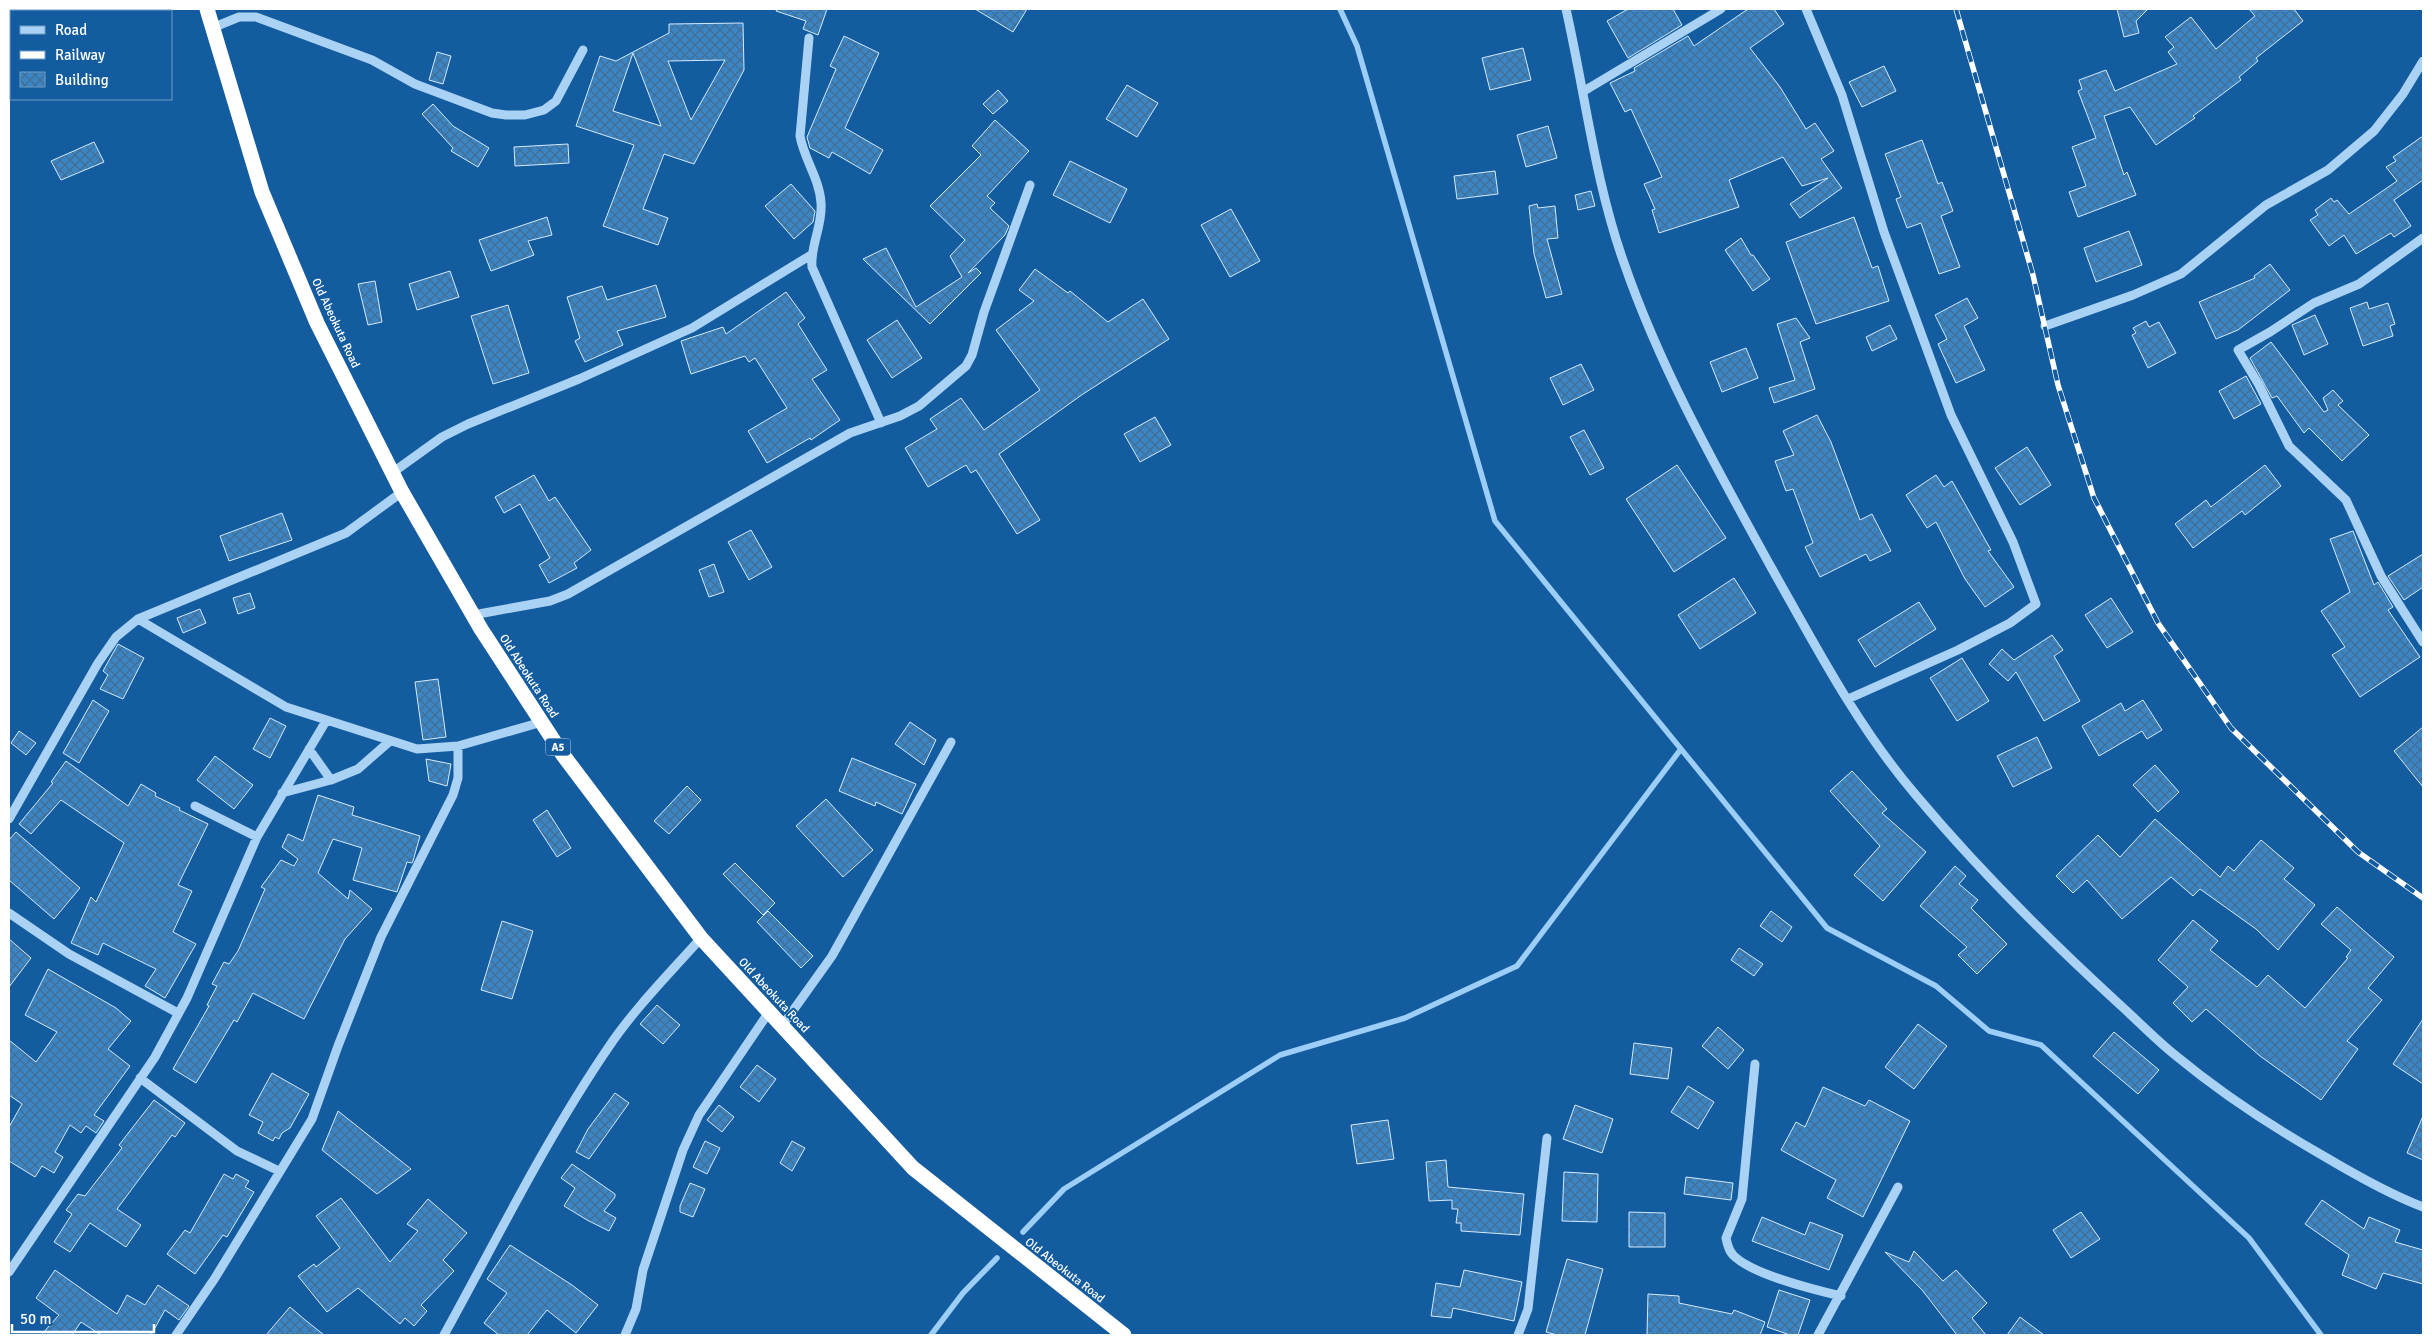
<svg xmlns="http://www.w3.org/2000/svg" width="2432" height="1344" font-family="Signika,sans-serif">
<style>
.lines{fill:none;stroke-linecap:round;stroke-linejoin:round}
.stream{stroke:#9ccef7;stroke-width:5.5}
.building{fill:url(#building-cross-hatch);stroke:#d3eafe;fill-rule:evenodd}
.minor{stroke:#aad2f4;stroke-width:9}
.highway{stroke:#fff;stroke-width:15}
.rail-casing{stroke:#fff;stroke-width:5.5}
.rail{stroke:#135c9f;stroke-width:4;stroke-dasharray:11;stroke-linecap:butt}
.labels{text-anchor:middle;stroke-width:4;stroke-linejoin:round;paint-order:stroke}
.shield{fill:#135c9f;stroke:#b8cee2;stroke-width:1}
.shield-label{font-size:11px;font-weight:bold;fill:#fff}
.street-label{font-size:12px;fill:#fff;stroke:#135c9f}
</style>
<defs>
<pattern id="building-cross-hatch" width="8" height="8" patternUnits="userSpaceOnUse" patternTransform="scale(1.25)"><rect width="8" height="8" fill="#3c85c5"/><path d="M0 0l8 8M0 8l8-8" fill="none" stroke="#426e95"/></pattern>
</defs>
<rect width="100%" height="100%" fill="#135c9f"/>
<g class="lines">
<path class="stream" d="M1340,9L1357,46L1495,521L1827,928L1936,986L1989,1031L2041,1045L2249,1238L2321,1335
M1023,1232L1064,1189L1280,1055L1405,1018L1517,966L1681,749
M931,1335L963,1293L997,1258"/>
</g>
<path class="building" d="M777,9H827L818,35L803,29L806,21L776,11Z
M975,9H1027L1013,32Z
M1628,9H1673L1682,25L1628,58L1607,21Z
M1748,9H1774L1784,24L1750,48L1780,87L1806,129L1815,123L1834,151L1821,159L1842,188L1800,218L1790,204L1828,178L1802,186L1783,157L1729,180L1739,207L1659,233L1652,210L1655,209L1644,184L1662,177L1631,109L1625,112L1610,83L1635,71L1634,68L1688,36L1694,46Z
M2117,9H2148L2136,21L2139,33L2124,37Z
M2249,9H2294L2303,21L2256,58L2258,61L2239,77L2241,80L2193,116L2195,118L2156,145L2130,107L2104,116L2124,175L2127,172L2136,195L2078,217L2069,192L2086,186L2072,147L2096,138L2078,91L2082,89L2079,80L2106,70L2115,91L2177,64L2168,52L2174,47L2165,37L2191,17L2216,49L2255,16Z
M743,23L744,70L694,164L664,154L643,209L668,218L658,245L603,226L634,145L576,126L600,56L616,61L669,33V24ZM633,53L661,126L613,111ZM725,60L691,120L668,61Z
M844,36L879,53L845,128L883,150L870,174L832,152L829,158L810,148L807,137L836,69L830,66Z
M1523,48L1531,80L1490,90L1482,58Z
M437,52L451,56L443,84L429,80Z
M1884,66L1896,91L1862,107L1849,82Z
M1127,85L1158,103L1137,137L1106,119Z
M998,90L1008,101L993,114L983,104Z
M433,104L453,126L489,148L478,167L451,151L453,148L422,114Z
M995,120L1029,151L987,196L995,203L990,208L1009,226L1005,235L968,273L976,268L981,273L930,324L863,259L886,248L916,307L962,277L950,256L965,240L930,206L981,155L972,146Z
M1548,126L1557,158L1526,167L1517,135Z
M2423,136V180L2394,200L2411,226L2394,237L2391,233L2356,254L2344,235L2329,246L2310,220L2318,215L2315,210L2331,198L2334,202L2337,200L2349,214L2397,181L2386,167L2396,161L2393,157Z
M1922,140L1938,184L1942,182L1953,211L1941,216L1960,267L1939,274L1921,223L1907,228L1896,199L1901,197L1885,154Z
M94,142L104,162L61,180L51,161Z
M568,144L569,163L515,166L514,147Z
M1070,161L1127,189L1110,223L1053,195Z
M1495,171L1498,194L1457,199L1454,176Z
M791,184L815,211L813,222L794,239L765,206Z
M1591,191L1595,206L1578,210L1575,195Z
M1537,204L1538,208L1555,206L1558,238L1547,239L1562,294L1546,298L1534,254L1529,206Z
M1231,209L1260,261L1230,277L1201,225Z
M547,217L552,235L528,241L534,255L491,271L479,240Z
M1854,217L1872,268L1878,266L1889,301L1816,324L1786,242Z
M2129,231L2142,265L2096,282L2084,248Z
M1741,238L1751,255H1753L1770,279L1753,291L1725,250Z
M2270,264L2290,290L2238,330L2216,339L2199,302L2255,278L2254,276Z
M1035,269L1068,293L1070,291L1108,322L1143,299L1169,339L1083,394L999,454L1040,520L1017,534L976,470L971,473L966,465L928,487L905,448L937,429L930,419L961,398L984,430L1040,390L996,330L1034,301L1019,290Z
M450,271L459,297L417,310L409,284Z
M375,281L382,322L368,325L358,284Z
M656,285L666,317L617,331L623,345L585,362L575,341L580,338L567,297L602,286L607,300Z
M786,292L805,318L798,324L827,370L812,379L840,420L811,440L810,438L767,463L748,431L787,408L755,358L749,362L745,356L691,374L681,341L723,327L726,334Z
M1967,298L1978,318L1964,326L1985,370L1956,383L1938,344L1947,339L1935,315Z
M2367,302L2369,309L2388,303L2395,324L2390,326L2393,336L2363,346L2350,308Z
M508,305L529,373L493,384L471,316Z
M2315,315L2328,344L2304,355L2292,325Z
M1796,318L1810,338L1800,342L1815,389L1774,403L1769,388L1795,380L1777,324Z
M897,320L922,358L892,378L867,340Z
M2146,321L2149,327L2159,322L2176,353L2148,368L2132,335L2136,333L2133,328Z
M1890,325L1897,339L1872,351L1866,337Z
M2271,342L2324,412L2328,410L2323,398L2333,390L2343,401L2338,405L2369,435L2342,461L2309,428L2304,433L2277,396L2272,398L2250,358Z
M1746,348L1758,378L1722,392L1710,362Z
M1581,364L1594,390L1563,405L1550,378Z
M2246,376L2261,404L2234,419L2219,391Z
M1817,415L1831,442L1860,520L1872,514L1891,551L1870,561L1866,554L1820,577L1805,547L1813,543L1793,489L1786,491L1775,461L1794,455L1783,431Z
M1155,417L1171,445L1140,462L1124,434Z
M1584,430L1604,468L1590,475L1570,437Z
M2027,447L2051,485L2020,505L1995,468Z
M1677,465L1726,538L1674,572L1626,499Z
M2265,465L2281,486L2245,515L2242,511L2193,548L2175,524L2206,500L2211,507Z
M534,475L549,501L555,497L591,550L574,563L577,568L549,583L539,565L550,558L520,504L504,513L495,497Z
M1936,475L1944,487L1952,481L1991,550L1988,551L2014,587L1985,607L1965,579L1936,522L1927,528L1906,495Z
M282,513L292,540L229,561L220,536Z
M751,530L772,567L749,580L728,542Z
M2353,531L2374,585L2378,582L2393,607L2388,610L2420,657L2360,697L2332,655L2345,647L2321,611L2350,592L2330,539Z
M2423,554V587L2404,600L2388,576Z
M714,564L724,592L709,597L699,570Z
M1734,578L1756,613L1700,649L1678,615Z
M250,593L255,608L238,614L233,598Z
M2111,598L2133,632L2107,648L2085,615Z
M1919,602L1936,629L1875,667L1858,640Z
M200,609L206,623L183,633L177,618Z
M2052,635L2063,650L2054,656L2080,701L2044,721L2016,672L2008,681L1989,664L2002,649L2014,660Z
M118,644L144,658L123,699L100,689L108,675L103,671Z
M1962,658L1989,701L1957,721L1930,678Z
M438,679L446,737L423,740L415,682Z
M93,700L109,711L79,763L63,753Z
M2143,700L2162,730L2147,739L2142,731L2099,756L2082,726L2121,703L2125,711Z
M270,718L286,726L270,758L253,749Z
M910,722L936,740L924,765L895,744Z
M2423,727V787L2394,751Z
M19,731L36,743L26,755L11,743Z
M2037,737L2052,768L2013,787L1997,756Z
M215,756L253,785L234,809L197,780Z
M852,758L916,784L902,814L876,802L875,806L839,791Z
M426,759L451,764L447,786L429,781Z
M66,761L128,806L141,784L156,793L155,796L180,808L179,810L208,824L178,885L192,891L173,932L196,944L165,998L145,986L156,969L103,943L98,955L71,943L91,897L96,902L124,843L61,800L31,834L19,824L53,783L51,782Z
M2155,765L2179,792L2158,812L2133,785Z
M1852,771L1887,809L1882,813L1926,852L1883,901L1854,875L1880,846L1830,791Z
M687,786L701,800L669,834L654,821Z
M318,795L354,807L352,815L420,836L413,861L412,863L407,862L397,892L353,880L362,848L333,839L318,873L348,899L350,890L372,909L345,939L304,1019L253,993L237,1022L234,1020L196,1083L173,1069L209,1006L207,1005L217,986L212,984L224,962L229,964L238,951L265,889L261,887L281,860L294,866L298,859L282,847L288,834L303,841Z
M826,799L873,850L843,877L796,826Z
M547,810L571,848L557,857L533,820Z
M2155,819L2220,877L2228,866L2234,871L2261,840L2294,868L2284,879L2315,905L2278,950L2256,929L2200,889L2193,896L2171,877L2122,919L2087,880L2073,893L2056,876L2098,835L2120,857Z
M16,832L80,888L54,919L9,880V840Z
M735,863L775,903L763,915L723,874Z
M1955,866L1966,876L1959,884L1978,900L1971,908L2007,944L1977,974L1958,955L1967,947L1920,906Z
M2337,907L2394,957L2368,988L2382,1000L2347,1041L2358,1049L2321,1100L2260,1056L2206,1009L2192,1022L2173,1003L2188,987L2158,960L2193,920L2218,941L2210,950L2257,987L2268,975L2305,1008L2348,958L2346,957L2351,950L2321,924Z
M768,911L813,956L801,968L757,922Z
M1771,911L1792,927L1782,942L1760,926Z
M502,921L533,931L512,999L481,990Z
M9,939L31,958L9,987Z
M1739,948L1763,964L1754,976L1731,960Z
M48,969L116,1008L131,1021L108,1049L130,1066L94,1115L104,1121L96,1133L86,1126L81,1133L70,1125L55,1152L63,1157L54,1173L42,1166L35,1177L9,1161V1127L22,1104L9,1095V1040L36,1062L57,1032L25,1015Z
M657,1005L680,1025L663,1044L640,1024Z
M2423,1019V1084L2393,1064Z
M1918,1024L1947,1046L1914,1089L1885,1067Z
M1718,1027L1744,1050L1728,1069L1702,1046Z
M2114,1032L2159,1070L2138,1094L2093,1056Z
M1634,1043L1672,1048L1668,1079L1630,1074Z
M757,1065L776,1079L759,1102L740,1087Z
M272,1073L309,1094L290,1128L282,1133L279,1139L275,1137L273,1141L258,1133L263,1122L249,1115Z
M1688,1086L1714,1102L1698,1129L1671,1112Z
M1823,1087L1865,1106L1869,1100L1910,1121L1863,1217L1827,1198L1836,1180L1781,1150L1796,1122L1805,1127Z
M615,1093L629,1103L589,1159L576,1152L588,1129Z
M154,1100L185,1123L175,1137L172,1135L117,1209L141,1225L126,1247L90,1223L70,1252L54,1242L72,1214L66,1210L78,1194L85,1196L122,1148L119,1145Z
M719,1105L734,1117L722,1132L707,1120Z
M1575,1105L1613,1119L1602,1153L1563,1139Z
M338,1111L411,1169L377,1194L322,1150Z
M2423,1116V1160L2407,1153Z
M1388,1120L1394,1159L1357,1164L1351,1125Z
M705,1141L720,1148L707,1174L693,1167Z
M792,1141L805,1148L792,1171L780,1163Z
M1446,1160L1448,1187L1524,1194L1520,1235L1461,1231V1223H1456L1458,1209H1452V1200L1429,1201L1426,1162Z
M572,1164L615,1194V1197L604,1211L616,1218L609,1231L587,1220L564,1206L575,1188L561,1178Z
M1564,1172L1598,1174L1597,1222L1562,1221Z
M224,1174L233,1179L236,1174L249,1181L245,1187L254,1192L227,1237L223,1235L195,1274L167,1254L185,1230L190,1233Z
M1686,1177L1733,1183L1731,1200L1684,1194Z
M690,1183L705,1189L693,1217L680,1212V1206Z
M341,1198L390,1262L418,1231L407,1224L428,1199L467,1233L443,1260L454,1271L421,1305L427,1311L414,1326L405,1318L400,1324L358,1288L327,1312L298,1276L314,1264L316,1267L340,1248L316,1216Z
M2322,1200L2364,1229L2369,1217L2400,1230L2395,1242L2423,1250V1284L2383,1273L2376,1289L2342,1275L2349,1255L2305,1224Z
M1629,1212L1665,1213V1247H1629Z
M2081,1212L2100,1239L2071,1258L2053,1230Z
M1762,1217L1805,1235L1810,1222L1843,1235L1829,1270L1752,1241Z
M510,1245L572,1285L598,1305L576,1333L547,1310L527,1335H499L484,1323L507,1293L487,1279Z
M1914,1251L1943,1281L1956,1270L1987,1303L1972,1318L1986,1335H1957L1922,1290L1885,1252L1909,1262Z
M1567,1259L1603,1269L1585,1335H1557L1546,1332Z
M55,1270L117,1314L127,1295L145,1305L158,1285L189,1306L179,1320L165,1310L151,1335H101L81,1322L72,1335H41L59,1315L36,1298Z
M1464,1270L1522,1282L1514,1321L1453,1308L1451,1318L1431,1316L1436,1283L1460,1287Z
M1779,1290L1810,1300L1798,1335H1790L1767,1327Z
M1648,1294L1679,1296V1303L1732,1314L1734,1310L1765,1322L1760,1335H1647Z
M290,1307L304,1319L324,1335H266Z
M2020,1317L2044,1335H2007Z"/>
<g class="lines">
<path class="minor" d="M1566,9C1585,93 1595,182 1624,263C1661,370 1717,469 1771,567C1815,645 1857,726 1915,794C1977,868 2047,938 2118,1003C2137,1020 2155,1039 2175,1055C2222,1094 2274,1128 2327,1158C2359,1177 2389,1194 2423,1207
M1806,9L1842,95L1884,232L1951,415L2013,542L2036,604L2010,623L1958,650L1848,699
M212,28L239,17H256L372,60L415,84L492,113L506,115H525L544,110L556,101L583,50
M809,38L800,136C804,159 820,180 821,203C823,225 810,246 812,267L881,423
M1584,91L1721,9
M2423,238L2359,284L2314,303L2270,332L2238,350L2259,385L2289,446L2346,500L2381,576L2423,642
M2045,326L2133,295L2181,274L2266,205L2328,170L2374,131L2403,94L2423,61
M392,473L442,437L468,424L579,379L692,328L811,255
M473,615L550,601L568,594L850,433L900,416L919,406L966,366L972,355L984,312L1030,185
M138,619L286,707L417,749L458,746L542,722
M309,749L331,780
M282,793L331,780L358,769L390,741
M195,806L257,837
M9,819L98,663L116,637L138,619L346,533L402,492
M9,913L69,954L178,1013
M782,1026L832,956L951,742
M1755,1064L1742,1199L1726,1238C1727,1243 1729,1251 1733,1255C1751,1274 1815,1290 1841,1296
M140,1078L237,1151L279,1171
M9,1272L155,1057L187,998L257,837L326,721
M176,1335L215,1278L312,1119L338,1046L381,937L453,795L458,778V746
M444,1335C497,1239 546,1139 608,1048C634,1009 669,974 701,938
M625,1335L636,1309L643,1270L683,1150L699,1115L769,1012
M1518,1335L1528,1309L1547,1138
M1818,1335L1898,1187"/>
<path class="highway" d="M207,9L262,192L317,323L402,492L481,629L563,755L701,938L913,1168L1124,1335"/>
<defs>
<path id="rail" d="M1956,9L2033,275L2058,385L2094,498L2158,623L2231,728L2358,852L2423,898"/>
</defs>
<use href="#rail" class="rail-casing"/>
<use href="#rail" class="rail"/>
</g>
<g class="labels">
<rect class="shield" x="545.5" y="738.5" width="25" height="17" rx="4"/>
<g class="shield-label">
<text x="558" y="751">A5</text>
</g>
<g class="street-label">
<text transform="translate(336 323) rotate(65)" y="4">Old Abeokuta Road</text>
<text transform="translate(529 676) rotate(57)" y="4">Old Abeokuta Road</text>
<text transform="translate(774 995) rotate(47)" y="4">Old Abeokuta Road</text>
<text transform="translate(1065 1270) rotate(38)" y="4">Old Abeokuta Road</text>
</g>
</g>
<rect width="2432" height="1344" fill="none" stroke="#ffffff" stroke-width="20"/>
<rect x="10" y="10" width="162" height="90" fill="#135c9f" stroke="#719dc5"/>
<rect x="20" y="26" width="25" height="8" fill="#aad2f4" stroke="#719dc5"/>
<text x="55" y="35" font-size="15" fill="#ffffff">Road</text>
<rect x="20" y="51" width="25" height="8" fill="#ffffff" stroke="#719dc5"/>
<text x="55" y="60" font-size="15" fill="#ffffff">Railway</text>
<rect x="20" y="72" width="25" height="15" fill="url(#building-cross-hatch)" stroke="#719dc5"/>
<text x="55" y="85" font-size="15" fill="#ffffff">Building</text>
<path d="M12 1324v8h142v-8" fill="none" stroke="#ffffff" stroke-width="2.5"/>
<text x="20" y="1324" font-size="15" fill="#ffffff" stroke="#135c9f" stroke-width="4" paint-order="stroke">50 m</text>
</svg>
